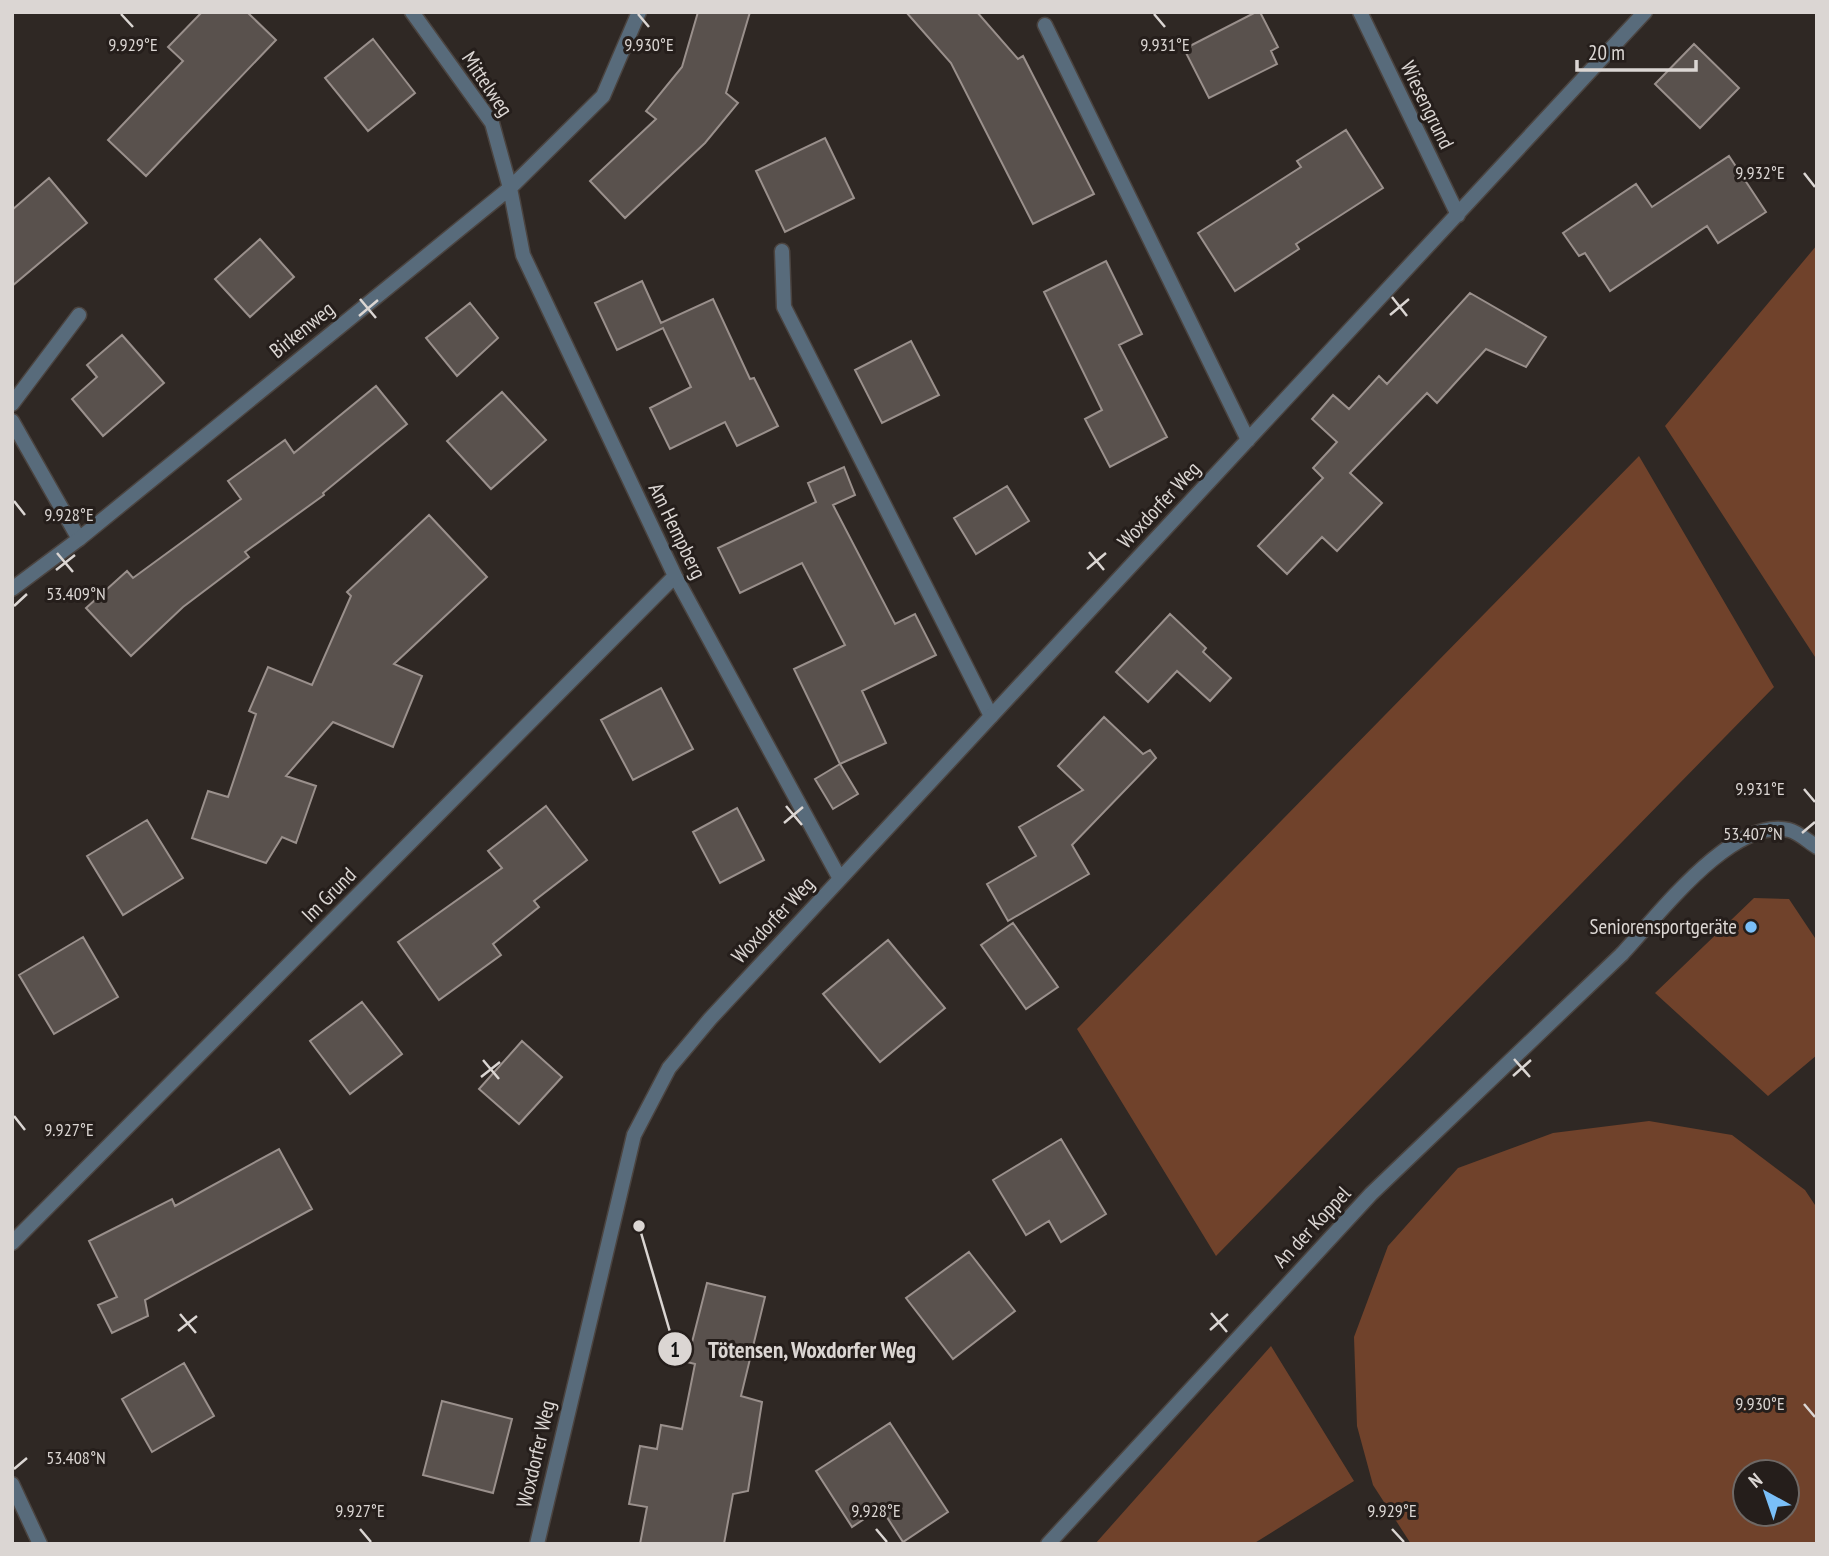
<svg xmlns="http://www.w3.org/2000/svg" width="1829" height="1556" font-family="'PT Sans Narrow',sans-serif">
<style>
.green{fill:#70422b;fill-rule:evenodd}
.building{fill:#59514d;stroke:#9a908c;stroke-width:2}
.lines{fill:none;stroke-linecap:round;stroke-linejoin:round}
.lane-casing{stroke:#4b4440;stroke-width:17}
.street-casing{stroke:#4b4440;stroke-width:17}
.lane{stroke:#586b7b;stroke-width:14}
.street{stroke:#586b7b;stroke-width:14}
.ticks{fill:none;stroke:#dbd6d3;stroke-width:2.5}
.poi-dot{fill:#7abff8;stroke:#251e1b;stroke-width:2.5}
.labels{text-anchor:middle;stroke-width:6;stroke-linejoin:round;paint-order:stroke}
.street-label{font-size:21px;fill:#dbd6d3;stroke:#251e1b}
.poi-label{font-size:21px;fill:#dbd6d3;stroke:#251e1b;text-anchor:end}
.ticks-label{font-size:18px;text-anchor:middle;fill:#dbd6d3;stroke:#251e1b;stroke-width:6;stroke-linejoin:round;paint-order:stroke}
.leader{fill:none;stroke:#dbd6d3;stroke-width:2.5}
.callout-dot{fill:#dbd6d3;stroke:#251e1b;stroke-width:2.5}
.mark-label{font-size:21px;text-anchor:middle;font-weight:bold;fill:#111}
.callout-label{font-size:23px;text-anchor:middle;font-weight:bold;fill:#dbd6d3;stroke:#251e1b;stroke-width:6;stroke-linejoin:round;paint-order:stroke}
</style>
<rect width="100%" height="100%" fill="#2f2824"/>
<path class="green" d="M1817,245V660L1665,426Z
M1639,456L1774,687L1216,1256L1077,1029Z
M1754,898L1789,899L1817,941V1055L1768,1096L1655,993Z
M1649,1121L1732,1135L1805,1190L1817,1208V1544H1411L1373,1485L1357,1426L1354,1337L1388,1246L1458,1168L1553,1133ZM1787,1472V1514H1745V1472Z
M1271,1346L1354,1481L1253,1544H1095Z"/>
<path class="building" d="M202,12H247L276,40L146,176L108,140L183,61L168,47Z
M698,12H750L726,93L738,103L705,143L625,218L590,181L656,119L646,111L682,67Z
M906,12H977L1018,59L1023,56L1094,194L1033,224L951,63Z
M1256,12H1260L1278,47L1271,51L1277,64L1209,98L1184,49Z
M373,39L415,93L368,131L325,78Z
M1694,44L1739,88L1700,128L1655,84Z
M1346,130L1383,188L1296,244L1299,249L1235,291L1198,233L1301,167L1297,161Z
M825,138L854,198L785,232L756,171Z
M1729,156L1766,212L1718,243L1707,226L1610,291L1585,253L1579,256L1563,233L1636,184L1652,207Z
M49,178L87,223L12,286V210Z
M260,239L294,277L250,317L215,279Z
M1106,261L1142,334L1119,345L1167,437L1110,467L1085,419L1102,410L1044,292Z
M642,281L661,323L713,299L750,379L754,378L778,426L737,446L725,422L670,449L650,408L691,387L663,328L617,350L595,303Z
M1470,293L1546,337L1526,367L1486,349L1437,403L1427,393L1350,473L1382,503L1337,551L1322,537L1287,574L1258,546L1323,478L1313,468L1337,442L1312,419L1333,395L1349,409L1379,376L1387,384Z
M470,303L498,338L457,376L426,338Z
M122,335L164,383L103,436L72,399L97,377L87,365Z
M911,341L939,395L882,423L855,370Z
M376,386L407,424L323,493L324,495L245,552L249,557L183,607L131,656L86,608L127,571L133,578L241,499L228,481L285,440L294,453Z
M502,392L546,440L491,489L447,441Z
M844,467L855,495L833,505L895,624L915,614L936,655L862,691L886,743L840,764L794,669L845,645L802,563L740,593L718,548L816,502L808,483Z
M1007,486L1029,521L976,554L954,518Z
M429,515L487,577L394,664L422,676L393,747L333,722L286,776L316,786L296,843L282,837L266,863L192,838L208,791L228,797L256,714L249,711L268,667L312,685L351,596L347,592Z
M1170,614L1206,648L1203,652L1231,678L1210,701L1177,671L1148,702L1116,672Z
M661,688L693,749L633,780L601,720Z
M1104,717L1143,754L1150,750L1156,758L1072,845L1089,874L1008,921L987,884L1036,856L1019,827L1083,790L1058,766Z
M840,764L858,794L833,809L815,779Z
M546,806L587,860L534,901L539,907L493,944L501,955L439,1000L398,942L502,868L488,851Z
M737,808L764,860L720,883L693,832Z
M147,820L183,878L123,915L87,856Z
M1013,923L1058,987L1026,1009L981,945Z
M83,937L118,997L54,1034L19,975Z
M888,940L945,1008L880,1062L823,994Z
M362,1002L402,1054L350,1094L310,1041Z
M522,1041L562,1077L519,1124L479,1089Z
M1061,1139L1106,1214L1061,1242L1049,1221L1026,1235L993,1180Z
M279,1149L312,1209L145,1300L148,1316L112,1333L98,1305L117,1297L89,1241L172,1199L175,1206Z
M969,1252L1015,1311L953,1359L906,1298Z
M707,1283L765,1297L741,1396L762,1402L748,1491L733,1494L724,1544H640L647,1507L629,1504L640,1446L657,1449L661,1425L682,1429L695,1364L687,1362Z
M184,1363L214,1416L152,1452L122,1399Z
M442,1401L512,1419L493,1493L423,1475Z
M890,1423L948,1512L903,1542L881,1508L852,1527L816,1471Z"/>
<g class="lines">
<defs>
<path id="lane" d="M782,251L784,307L991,716
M12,404L79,315
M12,421L79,539
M1622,954C1658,916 1732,816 1789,830C1798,832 1809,842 1817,847"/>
<path id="street" d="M412,12L492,123L510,188L523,255L675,576L840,879
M1360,12L1458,215
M1045,25L1248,440
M12,589L79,539L510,188L603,96L639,12
M12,1243L675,576
M12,1484L40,1544
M537,1544L634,1135L669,1068L710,1019L1645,12
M1048,1544L1371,1194L1622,954"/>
</defs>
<use href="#lane" class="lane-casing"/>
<use href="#street" class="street-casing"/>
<use href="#lane" class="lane"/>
<use href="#street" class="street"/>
</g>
<path class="ticks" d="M121,14L133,27M638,14L649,27M1154,14L1165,27M1804,173L1815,187M1392,297L1407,316M360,299L376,318M1390,315L1409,299M359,316L378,300M14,501L25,515M1089,552L1104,570M57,553L73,572M1087,569L1106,553M56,570L75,555M14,606L27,594M1804,789L1815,802M786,806L802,825M784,823L803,807M1802,833L1815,822M1514,1059L1530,1077M483,1060L499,1079M1513,1076L1531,1060M481,1077L500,1062M14,1116L25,1130M1211,1313L1227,1332M180,1314L196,1333M1210,1330L1228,1314M178,1331L197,1316M1804,1404L1815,1417M14,1469L27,1458M360,1529L371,1542M876,1529L887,1542M1392,1529L1404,1542"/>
<circle class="poi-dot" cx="1751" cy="927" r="7"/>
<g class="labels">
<g class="street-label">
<text transform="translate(487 84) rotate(56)" y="7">Mittelweg</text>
<text transform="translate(1427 105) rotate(64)" y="7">Wiesengrund</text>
<text transform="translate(302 330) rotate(-39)" y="7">Birkenweg</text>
<text transform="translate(1159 505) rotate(-47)" y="7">Woxdorfer Weg</text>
<text transform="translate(677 531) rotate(64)" y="7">Am Hempberg</text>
<text transform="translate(329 895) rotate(-45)" y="7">Im Grund</text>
<text transform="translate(773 920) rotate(-47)" y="7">Woxdorfer Weg</text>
<text transform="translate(1312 1227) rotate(-47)" y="7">An der Koppel</text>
<text transform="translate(536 1454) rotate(-77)" y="7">Woxdorfer Weg</text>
</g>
<g class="poi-label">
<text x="1737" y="934">Seniorensportgeräte</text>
</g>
</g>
<g class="ticks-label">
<text x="133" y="51">9.929°E</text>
<text x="649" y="51">9.930°E</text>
<text x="1165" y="51">9.931°E</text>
<text x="1760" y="179">9.932°E</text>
<text x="69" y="521">9.928°E</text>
<text x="76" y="600">53.409°N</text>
<text x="1760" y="795">9.931°E</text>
<text x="1753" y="840">53.407°N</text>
<text x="69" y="1136">9.927°E</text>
<text x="1760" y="1410">9.930°E</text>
<text x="76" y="1464">53.408°N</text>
<text x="360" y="1517">9.927°E</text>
<text x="876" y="1517">9.928°E</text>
<text x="1392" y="1517">9.929°E</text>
</g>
<path class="leader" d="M639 1226L675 1349"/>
<g class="callout-dot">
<circle cx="639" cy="1226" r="7"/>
<circle cx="675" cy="1349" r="18"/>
</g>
<g class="mark-label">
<text x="675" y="1357">1</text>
</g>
<g class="callout-label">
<text x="812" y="1358">Tötensen, Woxdorfer Weg</text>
</g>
<rect width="1829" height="1556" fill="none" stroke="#dbd6d3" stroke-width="28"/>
<g transform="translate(1766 1493) rotate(320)"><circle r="33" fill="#251e1b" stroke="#6e6865" stroke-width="2"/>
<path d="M0-5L12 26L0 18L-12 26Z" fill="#7abff8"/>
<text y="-10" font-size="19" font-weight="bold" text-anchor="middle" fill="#dbd6d3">N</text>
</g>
<path d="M1577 60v10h119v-10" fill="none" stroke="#dbd6d3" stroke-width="3.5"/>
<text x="1588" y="60" font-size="21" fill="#dbd6d3" stroke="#251e1b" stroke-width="5" paint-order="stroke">20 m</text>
</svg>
